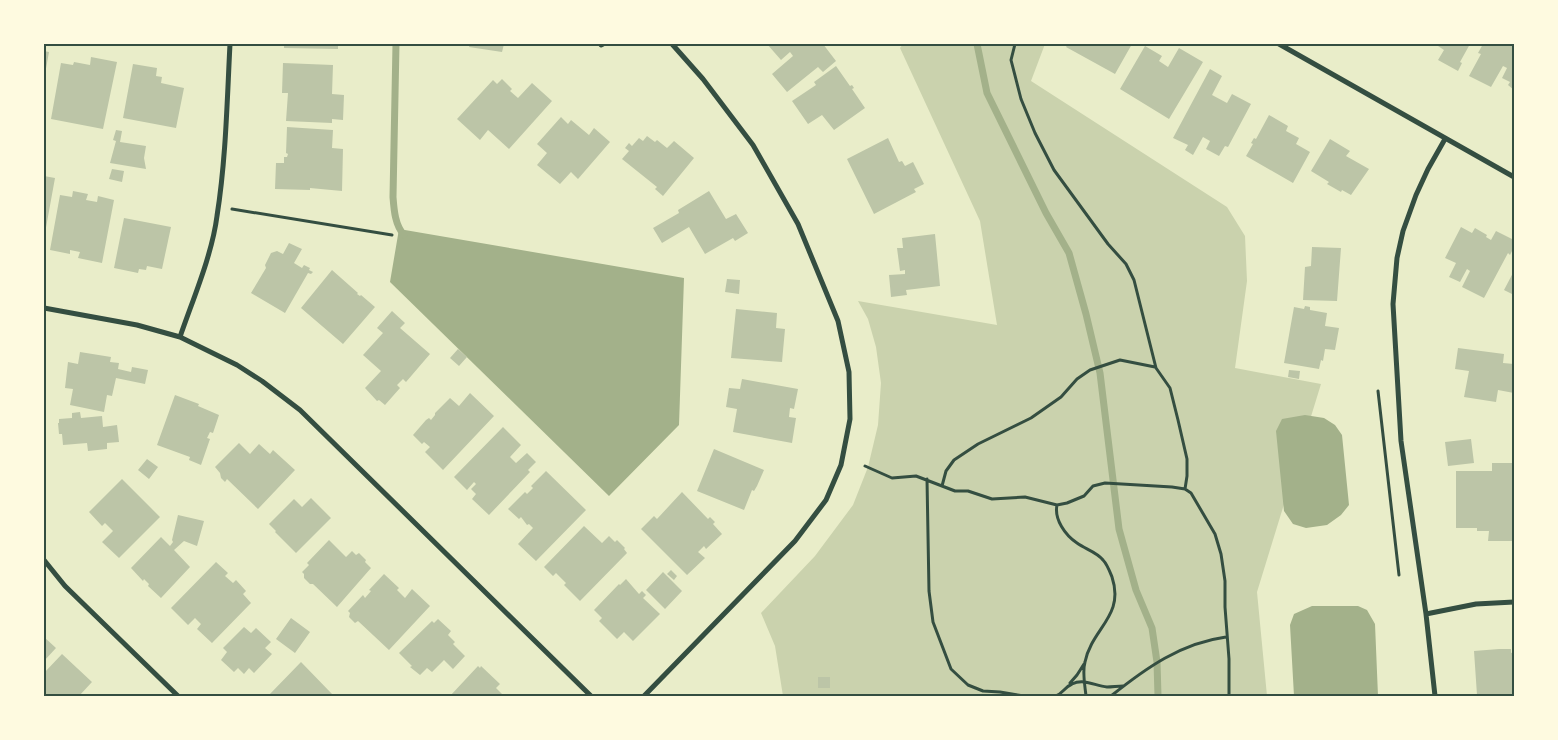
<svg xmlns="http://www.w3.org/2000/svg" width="1558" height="740" font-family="Poppins,sans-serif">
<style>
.green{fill:#cad2ad}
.water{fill:#a3b18a}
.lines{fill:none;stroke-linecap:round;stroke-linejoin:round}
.stream{stroke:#a3b18a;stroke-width:7}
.building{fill:#bcc5a7}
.path{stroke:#344e41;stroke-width:3}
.minor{stroke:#344e41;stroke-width:5}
.neatline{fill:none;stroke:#344e41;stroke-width:2}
</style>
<rect width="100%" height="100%" fill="#e9edc9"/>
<path class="green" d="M903,44H1045L1031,81L1227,207L1245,236L1247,281L1235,368L1321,384L1257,592L1267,696H783L775,646L761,613L815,556L853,505L868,467L878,425L881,383L876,347L868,319L858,301L997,325L980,221L900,48Z"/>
<path class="water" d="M399,229L684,278L679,425L609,496L390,282Z
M1305,415L1324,418L1335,425L1342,435L1349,505L1341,515L1327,525L1306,528L1293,524L1284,511L1276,431L1282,419Z
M1312,606H1358L1367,610L1375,624L1378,696H1294L1290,625L1294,614Z"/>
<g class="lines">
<path class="stream" d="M396,44L393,197C394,210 395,225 404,235
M977,44L987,93L1046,213L1069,253L1086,314L1100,373L1119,529L1136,590L1152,628L1157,662L1158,696"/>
</g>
<path class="building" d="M284,44H338V49L284,48Z
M470,44H504L502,52L469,47Z
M767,44H823L836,61L823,72L818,67L787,92L772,74L793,56L790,52L781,60Z
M1068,44H1132L1115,74L1066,47Z
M1439,44H1470L1460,62L1462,63L1458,71L1438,60L1444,50L1438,46Z
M1483,44L1514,45V90L1508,85L1510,82L1502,78L1507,68L1503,66L1491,87L1469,76L1481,54L1478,53Z
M1145,46L1162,56L1159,61L1168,67L1179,48L1203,62L1169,119L1120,89Z
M44,51L49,52L45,74H44Z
M91,57L117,62L103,129L51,119L61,63L73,65L74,62L90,65Z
M283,63L333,65L332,94L344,95L343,120L332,119V123L286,121L288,93H282Z
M133,64L157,68L156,76L162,77L161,83L184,88L176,128L123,118Z
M836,66L850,86L852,85L854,88L852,89L865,108L834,130L822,115L808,124L792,101L816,85L814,82Z
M1210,69L1222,76L1212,95L1227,103L1232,94L1251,104L1228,147L1225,146L1219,156L1206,149L1210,141L1203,137L1193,155L1185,150L1188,145L1173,138Z
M502,79L512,89L510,91L518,98L532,83L552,101L509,149L488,130L480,140L457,119L493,80L497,84Z
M1269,115L1288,126L1286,131L1299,138L1296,144L1310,152L1293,183L1246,156L1253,144L1251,143L1254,138L1256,139Z
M561,117L568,124L571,120L589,135L594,128L610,142L578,179L571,172L560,184L537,165L547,153L537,144Z
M287,127L333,130L332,148L343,149L342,191L310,188V190L275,189L276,163H284V157H287L288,154L286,153Z
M116,130L122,131L120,142L146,146L144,158L146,169L110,163L116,141L113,140Z
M647,136L655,142L657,140L667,148L674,141L694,158L663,196L655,189L657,187L622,159L629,151L625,148L629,143L632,146L639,138L643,141Z
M888,138L899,162L902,161L905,166L913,162L924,184L914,189L916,192L874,214L847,159Z
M1330,139L1350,151L1346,156L1369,169L1351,195L1342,190L1341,192L1327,184L1329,182L1311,171Z
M112,169L124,171L122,182L109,179Z
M44,176L55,178L45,233H44Z
M73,191L88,194L86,200L97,202L98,196L114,200L102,263L78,258L80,252L70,250V254L50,250L60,195L72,197Z
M709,191L726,219L736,214L748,233L735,241L733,238L705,254L689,227L662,243L653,228L679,213L678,210Z
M124,218L171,227L162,269L147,266L146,270L139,269L138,273L114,268Z
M1461,227L1472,233L1475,228L1487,235L1486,237L1491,240L1496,231L1514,240V247L1510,255L1508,253L1484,298L1462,287L1470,271L1467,269L1460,282L1449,277L1456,263L1445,258Z
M935,234L940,286L906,290L907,295L891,297L889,275L905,274V270L900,271L897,248H903L902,238Z
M289,243L302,249L294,263L302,268L304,265L310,268L309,270L313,272L311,274L308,273L285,313L251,293L266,268L265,265L271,253L277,251L283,254Z
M1312,247L1341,248L1337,301L1303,300L1305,267L1311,266Z
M332,270L358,293L357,294L360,296L361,295L375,307L343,344L301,308Z
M1514,271V295L1504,290Z
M727,279L740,280L739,294L725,292Z
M1305,306L1310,307V310L1327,313L1325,326L1339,328L1335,350L1325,349L1323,361L1321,360L1319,369L1284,363L1294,307L1304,309Z
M736,309L777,313L776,328L785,329L782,362L731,358Z
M392,311L405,323L400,328L430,354L406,382L403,379L397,385L400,388L385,405L379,400L377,401L365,388L381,371L363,355L383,333L377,328Z
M1458,348L1504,354L1503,363L1514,364V393L1498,390L1496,402L1464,397L1469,371L1455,369Z
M458,349L467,357L459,366L450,358Z
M80,352L111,357L110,362L119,363L118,369L131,372L132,367L148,370L145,384L116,378L112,396L107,395L104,412L70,405L73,389L65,388L68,362L78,364Z
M1289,370L1300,371L1299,379L1288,377Z
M742,379L798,389L794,409L790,408L789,417L796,418L792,443L733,432L737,409L726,407L729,388L740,389Z
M470,393L494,416L443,470L425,452L430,447L424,442L422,444L413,435L426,420L429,418L431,420L435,415V413L450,398L459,406Z
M175,395L199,404L198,406L219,415L213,433L210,432L207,438L210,439L201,465L189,460L190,457L157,445Z
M80,412L81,418L102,416L103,427L117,425L119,442L107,443V449L88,451L87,443L63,445L62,434H59L58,423H59V419L72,418V413Z
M503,427L521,445L510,457L516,463L527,453L536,462L528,470L530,472L489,515L472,499L476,494L471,489L476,484L474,482L467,490L454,477Z
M1471,439L1474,463L1448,466L1445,442Z
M239,443L250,454L259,444L270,454L273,450L295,470L258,509L227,479L225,482L221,478L220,473L215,467Z
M714,449L764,470L757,486L754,491L752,490L744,510L697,491Z
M147,459L158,467L149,479L138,470Z
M1492,463H1514V541H1488L1489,531H1477V528H1456V471H1492Z
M546,471L586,510L536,561L518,544L533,528L529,524L527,525L521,517L519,519L508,509L525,492L527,494L533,488L531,486Z
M122,479L160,517L119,558L102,542L113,531L105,523L102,526L89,512Z
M682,492L708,519L710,517L715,522L713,524L722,534L706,549L704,546L698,552L705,558L687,575L641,529L654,516L657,519Z
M311,498L331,518L296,553L275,532L276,531L269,524L294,499L302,507Z
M178,515L204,521L197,546L184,541L174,550L190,567L161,598L148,586L149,584L144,579L143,581L131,568L161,537L170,546L173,542L172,540Z
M584,526L602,543L609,536L615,542L617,540L625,548L624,549L627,553L580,601L564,585L566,583L556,573L553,576L544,567Z
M329,540L346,557L352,551L356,555L359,553L366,560L365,562L371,568L337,607L313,584H310L304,578V574L302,572L309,565L307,563Z
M216,562L228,573L225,576L233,583L236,580L246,591L243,594L251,603L212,643L197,629L201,624L195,618L188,625L171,608Z
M671,570L677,576L674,580L667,574Z
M663,572L682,591L665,609L646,590Z
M384,574L399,588L397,590L405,598L412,589L430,606L389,650L358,621L355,623L349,617L350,613L348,611L363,595L365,598L371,591L369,590Z
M626,579L639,594L642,591L646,595L643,598L660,614L633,641L624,632L617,639L599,621L602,618L594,610L619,584L620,585Z
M291,618L310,632L295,653L276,639Z
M438,619L451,631L448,635L455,642L453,644L465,656L453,669L444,660L432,672L427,668L420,675L410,667L412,666L399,653L432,621L434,623Z
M244,627L251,633L256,628L271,642L265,648L272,654L254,673L249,668L244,674L238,668L234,672L221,660L227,652L223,648Z
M44,637L56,648L44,661Z
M1499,649H1511V653L1514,652V696L1477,695L1474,651Z
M62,654L92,682L79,696H44V673Z
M301,662L333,695L331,696H268Z
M478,666L480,668L481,666L500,684L496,688L504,696H450Z
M818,677H830V688H818Z"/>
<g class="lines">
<path class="path" d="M1015,44L1011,60L1021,99L1035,133L1054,170L1108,244L1126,264L1134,280L1156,368L1170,388L1178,420L1187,459V476L1185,489
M232,209L392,235
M1378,391L1399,575
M865,466L892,478L916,476L955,491H968L992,499L1025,497L1057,505L1067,503L1084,496L1093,486L1105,483L1172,487L1185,489L1191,493L1215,534L1221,554L1225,581V607L1229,659V696
M927,479L929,591L933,622L951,669L968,685L983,691L1000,692L1024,696
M942,486L946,471L954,460L978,444L1031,418L1061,397L1077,379L1090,370L1120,360L1155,367
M1057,505C1054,519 1065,535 1077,543C1085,549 1097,552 1103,560C1107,564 1110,572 1112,577C1125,616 1092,628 1085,662C1082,672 1085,686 1086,696
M1070,683L1077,675L1084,664
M1056,696C1063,693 1065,687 1072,684C1084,678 1095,686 1107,687C1112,687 1118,686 1123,686
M1111,696C1146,668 1181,643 1226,637"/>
<path class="minor" d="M1279,44L1514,177
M601,45L603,44
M44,308L137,325L180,337L237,365L262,381L300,410L591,696
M180,337C193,299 212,255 217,216C226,159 227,101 230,44
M44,560L65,586L178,696
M1426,614L1476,604L1514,602
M644,696L795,541L826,500L841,465L850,419L849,372L838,321L798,224L753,145L703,79L672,44
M1435,696L1426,614L1401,441L1393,304L1397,258L1403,231L1416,195L1428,169L1445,139"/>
</g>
<rect width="1558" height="740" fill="none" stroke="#fefae0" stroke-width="90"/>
<rect x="45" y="45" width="1468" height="650" class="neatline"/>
</svg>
